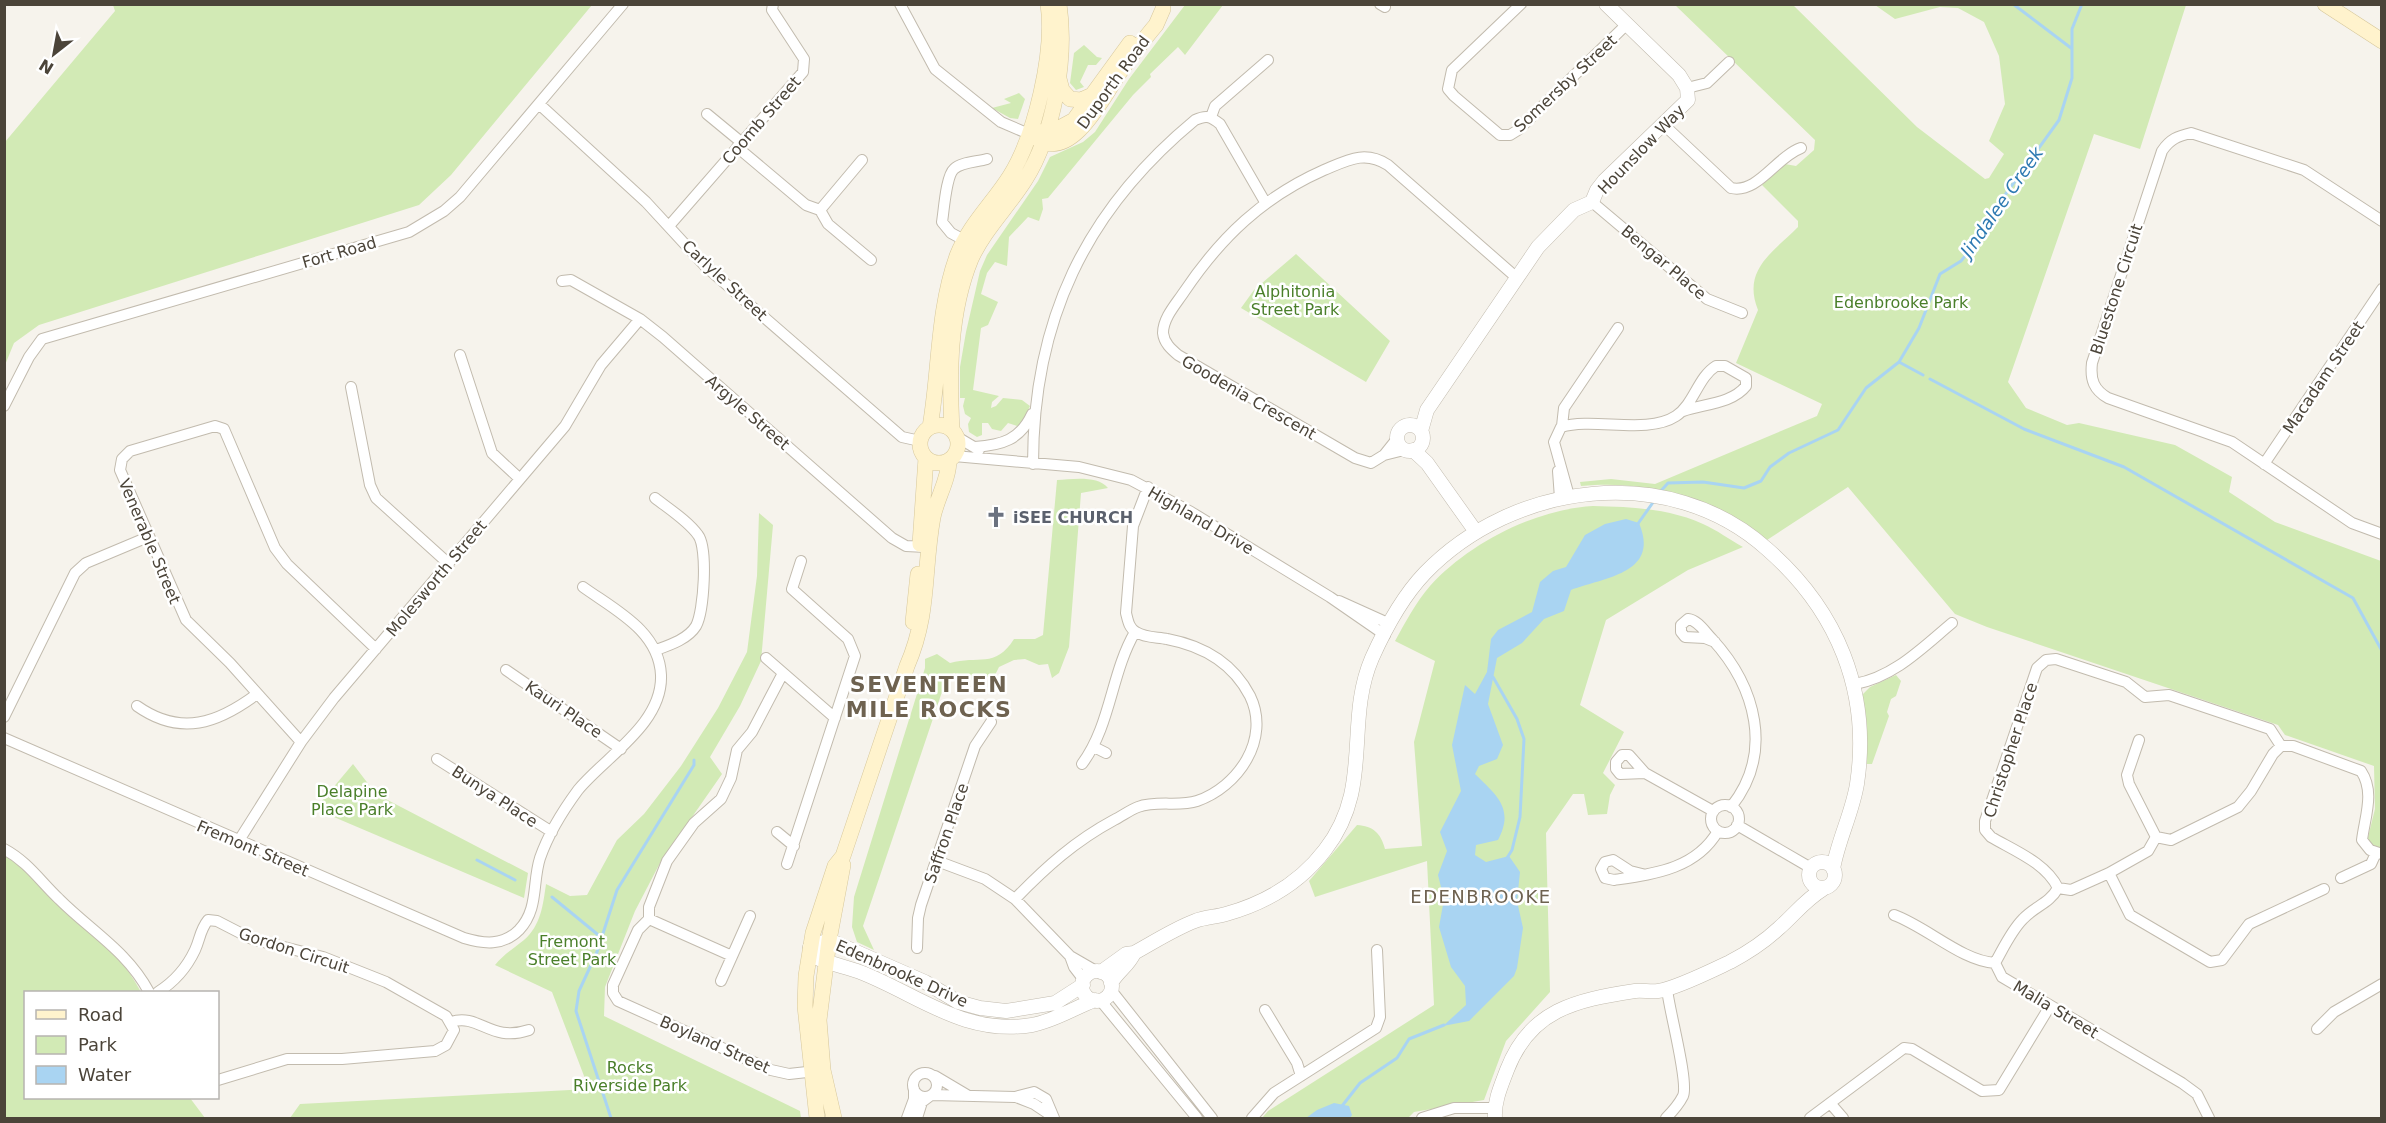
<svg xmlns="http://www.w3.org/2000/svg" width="2386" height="1123" font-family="'DejaVu Sans',sans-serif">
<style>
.green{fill:#d2eab5}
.water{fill:#a9d4f2}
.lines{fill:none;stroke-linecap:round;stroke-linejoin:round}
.stream{stroke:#a9d4f2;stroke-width:3}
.minor-casing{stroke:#c2bbae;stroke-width:12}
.tertiary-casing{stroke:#c2bbae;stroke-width:15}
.secondary-casing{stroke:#d6c79b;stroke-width:16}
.minor{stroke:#fff;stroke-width:10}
.tertiary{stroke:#fff;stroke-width:14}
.secondary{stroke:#fff3cd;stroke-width:15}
.labels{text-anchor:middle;stroke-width:5;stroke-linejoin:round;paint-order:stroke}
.street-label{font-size:16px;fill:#4b4439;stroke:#fff}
.park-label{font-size:16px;fill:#4a7f2a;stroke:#fff}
.worship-label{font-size:16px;font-weight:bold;fill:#5b616d;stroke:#fff;text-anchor:start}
.water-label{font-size:18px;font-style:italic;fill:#2e7ab2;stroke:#fff}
.neighbourhood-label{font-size:18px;letter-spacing:1.5px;fill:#6e6250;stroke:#fff}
.district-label{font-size:22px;font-weight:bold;letter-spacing:1.5px;fill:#6e6250;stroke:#fff}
</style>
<rect width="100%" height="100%" fill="#f6f3ec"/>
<path class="green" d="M113,5V4L592,5L451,175L419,205L39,325L14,343L5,365V142L115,11Z
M1185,5H1223L1185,55L1178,47L1150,74L1151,77L1133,95L1048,198L1042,199L1043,209L1039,221L1028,217L1009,237L1007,266L995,262L987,273L981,294L998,302L988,325L981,328L973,390L999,396L992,402L991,408L996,406L1003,398L1022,400L1030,406L1020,427L1008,423L1001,431L992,429L988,423H982V435L977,437L969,432L968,424L971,418L965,414L963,406L965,398H960V367L966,332L980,271L987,255L1038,181L1050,157L1083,142L1095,132L1129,79Z
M1675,5H1793L1917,127L1985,179L1989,178L2004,154L1989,141L2005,104L1999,56L1984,22L1958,8L1940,7L1895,19L1875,5H2186L2140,149L2094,134L2008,382L2026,408L2067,425L2079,423L2175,445L2232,477L2229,492L2275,522L2381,561V847L2377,848L2367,841L2375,809L2374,766L2285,735L2278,725L1987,627L1955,614L1848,487L1767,540C1708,501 1654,479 1581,486L1580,482L1611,479L1655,484L1817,416L1822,404L1736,363L1758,310C1742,270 1772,253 1798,227V221L1762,185L1785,164L1796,166L1814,150L1815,140Z
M1084,45L1097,57L1102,58L1096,65H1088L1080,82L1084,87L1076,90L1070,83L1074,53Z
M1019,93L1025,99L1018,119L1010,118L992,108L1011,103L1004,99Z
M1296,254L1390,341L1366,382L1241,308L1254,290Z
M1057,480C1072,479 1098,475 1108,488L1081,493L1069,647L1059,673L1052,678L1048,664L1039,665L1025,659L1014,660L999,667L994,677H987L985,688L980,690L968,676L954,673L946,680L863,926L874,950L857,942L852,927L854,897L925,668V659L937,654L950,663C978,655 995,669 1014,639H1035L1043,635Z
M1593,506C1630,507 1668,508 1703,524C1717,530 1730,540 1743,547L1688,570L1606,620L1580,705L1624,732L1603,773L1615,785L1610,795L1607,814L1588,815L1584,794H1573L1546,833L1550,992L1506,1041L1484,1100L1414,1112L1408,1118H1262L1268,1111L1434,1005L1427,861L1315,897L1309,881L1357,825C1373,826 1381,833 1385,849L1422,846L1414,742L1435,661L1395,641C1405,623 1416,602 1430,586C1469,543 1536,509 1593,506Z
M759,513L773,525L761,661L740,706L710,757L722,774L660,863L635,911L605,987L604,1016L800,1111L801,1118H290L300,1104L589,1089L552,992L495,965C504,954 513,949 524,940C541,925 543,905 546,884L570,896L587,895L617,840L644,814L681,766L718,708L747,652L757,576Z
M1896,675L1901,681L1896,696L1891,699L1887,712L1889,716L1872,764H1864L1863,694L1870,687Z
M353,764L376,794L528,873L524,898L315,809Z
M5,855L17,862C60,902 114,940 141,992H26V1098H190L205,1118H5Z"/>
<path class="water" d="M1626,519L1639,523C1660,573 1607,577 1571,590L1564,611L1544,619L1522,643L1497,658L1488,704L1503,745L1497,759L1479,766L1475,774C1496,795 1515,808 1498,840L1476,845L1475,855L1486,862L1509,856L1520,872L1517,901L1523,928L1517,968L1514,976L1469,1021L1443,1026L1466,1005L1465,986L1451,967L1439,927L1444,899L1438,875L1447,851L1440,832L1461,791L1452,745L1465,685L1475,694L1487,672L1491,639L1498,630L1532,612L1540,582L1553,571L1566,567L1585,535L1605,524Z
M1334,1103L1349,1106L1352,1115L1350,1118H1306L1317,1110Z"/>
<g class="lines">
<path class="stream" d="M2013,4L2071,48
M1899,362L1923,375
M1930,379L2024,429L2124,467L2353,598L2382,651
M1659,493L1668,483L1703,482L1744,488L1761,481L1770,467L1789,453L1838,430L1866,388L1899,362L1919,328L1940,274L1961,261L1970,250L1987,220L2059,120L2072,78V29L2082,4
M1637,525L1654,501
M1493,677L1517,719L1524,739L1520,817L1512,850L1507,858
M477,860L515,880
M552,897L602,938
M1342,1106L1360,1083L1397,1058L1409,1039L1444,1025
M611,1118L576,1011L579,991L597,952L617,890L694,765V760"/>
<defs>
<path id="minor" d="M900,4L935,69L1001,122L1029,134
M1380,4L1385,7
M1521,4L1452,70L1448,89L1454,96L1500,135H1510L1518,130L1626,25
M1687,88L1707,83L1729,62
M539,104L646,202L705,266L902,437L920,441
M707,114L741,142
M1211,117L1215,106L1268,60
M1664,125L1731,188C1758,194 1776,157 1801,148
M737,147L806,205L820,210L828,224L871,260
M1592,202L1707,299L1742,313
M820,210L862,160
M2382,221L2304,170L2191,133C2178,136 2170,139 2162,151L2092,363C2090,380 2094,390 2108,398L2232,442L2352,523L2382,534
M669,226L803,72L804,59L772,10L773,4
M964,240L951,233L942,222C944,210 946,176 954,169C961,162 977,162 987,159
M562,281L571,280L640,319L663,337L892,538L906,546L926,547
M460,355L492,453L520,479
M351,387L370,485L376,498L449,564
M4,406L29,357L42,339L409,232L444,211L460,197L623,4
M1562,426L1564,408L1618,328
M957,437L979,450
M975,447C1002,445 1020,440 1032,414
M1404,450L1384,455L1371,463L1355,458L1178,355C1171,349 1164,343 1163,333C1163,318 1176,304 1184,292C1221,237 1263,197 1324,170C1348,160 1365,150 1388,165L1517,278
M1384,455L1396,440
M954,456L1079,467L1131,480L1191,512L1330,597L1385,635
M1033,464C1033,321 1085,211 1195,120C1206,115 1210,116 1220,124L1265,202
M2264,464L2382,289
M1558,471L1560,498
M1569,496L1554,442L1561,427C1594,417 1647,435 1676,416C1694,404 1698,377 1716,366H1725L1746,378V386C1732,404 1702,404 1683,411
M655,498C669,509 688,521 698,535C708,548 704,611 696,626C688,639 670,645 656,650
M1339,601L1390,624
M1715,642L1705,638L1685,637L1681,632V625L1688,619C1698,620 1705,632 1712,639C1756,687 1774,753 1731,807
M766,658L835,718
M506,670L621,749
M783,673L752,732L737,750L731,778L721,799L694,823L667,861L649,907V919L638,930L613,985V993L618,1001L771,1070L789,1074L816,1071
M1855,684C1894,677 1922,648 1952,623
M137,706C181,737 218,723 257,694
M4,717L75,573L86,563L148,537
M4,738L464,938C484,944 503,946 519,930C539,909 532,883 540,858C548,835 564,809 578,790C605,757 663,724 661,675C659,631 615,610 583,587
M2139,740L2127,775L2129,784L2156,837
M301,742L230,663L186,620L120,470L122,459L130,451L215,426L224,429L275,548L287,564L376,649
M1094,747L1106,753
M437,759L552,832
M1082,764C1111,725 1111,673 1135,632
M1645,773L1620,774L1616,769V762L1622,755H1629L1645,773L1713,811
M1711 819a14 14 0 1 1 28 0a14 14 0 1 1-28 0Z
M1737,825L1811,868
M777,832L794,846
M238,842L301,742L334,698L565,426L601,365L640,319
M4,849C28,862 40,881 59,899C91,931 127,951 149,992
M937,861L985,879L1015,899L1070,956L1074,967L1084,980
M787,864L855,656L848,639L792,589L801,561
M2109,873L2130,915L2210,962L2222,960L2249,924L2324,889
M1642,874L1630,871L1613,860L1605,862L1601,869L1605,878L1614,880C1654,874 1696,869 1718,831
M2341,878L2371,864L2376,853
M2058,888C2046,863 2015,851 1991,837L1985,830V821L2037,668L2046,660L2056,659L2126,682L2145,697L2169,695L2270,729L2281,746
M1015,899C1046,867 1075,841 1114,820C1122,816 1130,810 1138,807C1157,800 1179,807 1197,801C1238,787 1271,739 1250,696C1233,663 1204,646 1167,639C1158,637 1145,638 1136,632C1129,628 1128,621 1126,613L1133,526L1148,487
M1894,915C1927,927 1962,961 1995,963L2002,977L2182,1083L2197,1094L2209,1118
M649,919L732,956
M917,948L918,918L921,905L975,746L991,722
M1070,956L1096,971
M1995,963C2003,949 2011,931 2023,919C2035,906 2049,904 2058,888L2071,890L2109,873L2148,851L2156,837L2171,840L2238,807L2251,791L2273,754L2281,746H2293L2361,771C2375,792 2365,816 2362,840L2370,850L2382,854
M721,981L750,916
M1111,990L1212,1118
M158,992C174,982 187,967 195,950C200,939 200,930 208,920L217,921L252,939L323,957L386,982L446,1016L454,1030L446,1045L435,1051L342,1059H287L218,1080
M1100,1000L1197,1118
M1265,1010L1297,1063L1301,1076
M451,1022C480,1013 490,1043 529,1030
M2317,1029L2334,1012L2382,984
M913 1085a12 12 0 1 1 24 0a12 12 0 1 1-24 0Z
M935,1076L967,1095
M932,1095L1015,1097L1034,1092L1046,1099L1054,1118
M1016,1097L1034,1104L1052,1116
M1830,1103L1843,1118
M907,1118L914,1099V1089
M917,1118L922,1102L930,1096
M1252,1118L1274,1093L1376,1028L1380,1017L1377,950
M1422,1118L1454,1108H1495
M1666,1118C1672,1112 1679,1104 1683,1096C1689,1082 1669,1010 1667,989
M1810,1118L1904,1048L1912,1049L1982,1091L1999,1090L2050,1006"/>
<path id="tertiary" d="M1397 438a13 13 0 1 1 26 0a13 13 0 1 1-26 0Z
M1421,431L1427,410L1538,247L1574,210L1592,202L1597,190L1604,181L1688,100L1687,88L1679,75L1606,4
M1413,450L1427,463L1476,532
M1809 875a13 13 0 1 1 26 0a13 13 0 1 1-26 0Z
M1082 986a15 15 0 1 1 30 0a15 15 0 1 1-30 0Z
M1101,972L1126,954L1134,953C1154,942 1174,929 1195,921C1205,917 1216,917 1226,914C1265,903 1300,883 1325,850C1374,787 1344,723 1372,658C1385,629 1403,596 1425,573C1513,482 1669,461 1767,549C1837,610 1871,691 1857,784C1852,814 1838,840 1833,869
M1111,983C1118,971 1129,965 1134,953
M1083,985L1055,1003L1006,1011L980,1008L958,1002L925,982L829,940L810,947L817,958C831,964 846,967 860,972C919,995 964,1036 1032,1025C1054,1021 1074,1008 1095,1000
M1495,1118C1494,1101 1501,1086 1507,1070C1530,1010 1575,1000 1635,991C1642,990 1650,992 1658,991C1675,989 1713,970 1730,962C1747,953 1764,942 1779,928C1794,915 1805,900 1823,889"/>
<path id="secondary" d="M2325,4L2382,41
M1058,75L1062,90L1070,99L1081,100L1092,95
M1039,132L1059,128L1074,120L1130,43
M1038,139C1074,162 1106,91 1122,69C1133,54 1144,39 1156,25L1163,9
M920 444a19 19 0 1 1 38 0a19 19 0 1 1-38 0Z
M930,427C940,369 937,312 957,256C969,225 993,203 1010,176C1035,136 1055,52 1048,4
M952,430C949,373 949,313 971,259C984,230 1008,207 1025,180C1054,134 1067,58 1059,4
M920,544L926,458
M913,622L918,574
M817,1118L805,1006L806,976L813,933L835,866L843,856L907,666C930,613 923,572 933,517C937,498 949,479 949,460
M834,1118L823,1070L819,1020L829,940L843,865"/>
</defs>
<use href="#minor" class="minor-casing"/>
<use href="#tertiary" class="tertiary-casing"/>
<use href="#secondary" class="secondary-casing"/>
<use href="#minor" class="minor"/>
<use href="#tertiary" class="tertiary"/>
<use href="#secondary" class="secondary"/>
</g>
<defs>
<symbol id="church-bare" viewBox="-9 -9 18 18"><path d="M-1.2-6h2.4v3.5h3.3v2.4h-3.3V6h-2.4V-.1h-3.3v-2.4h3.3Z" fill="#6b7280" stroke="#fff" stroke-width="2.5" paint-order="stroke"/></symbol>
</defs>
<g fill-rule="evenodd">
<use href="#church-bare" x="981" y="502" width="30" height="30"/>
</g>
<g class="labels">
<g class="street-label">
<text transform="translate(1113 82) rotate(-54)" y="6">Duporth Road</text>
<text transform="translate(1565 83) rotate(-43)" y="6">Somersby Street</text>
<text transform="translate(761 120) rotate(-49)" y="6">Coomb Street</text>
<text transform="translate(1641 149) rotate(-46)" y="6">Hounslow Way</text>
<text transform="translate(339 252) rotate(-16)" y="6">Fort Road</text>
<text transform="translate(1664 262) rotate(40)" y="6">Bengar Place</text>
<text transform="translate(725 280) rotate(43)" y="6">Carlyle Street</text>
<text transform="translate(2116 289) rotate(-72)" y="6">Bluestone Circuit</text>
<text transform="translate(2323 377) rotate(-56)" y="6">Macadam Street</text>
<text transform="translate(1249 397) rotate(30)" y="6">Goodenia Crescent</text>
<text transform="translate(748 412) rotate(41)" y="6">Argyle Street</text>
<text transform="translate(1201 520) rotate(30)" y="6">Highland Drive</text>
<text transform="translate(150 541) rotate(67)" y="6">Venerable Street</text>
<text transform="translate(436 578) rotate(-50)" y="6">Molesworth Street</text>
<text transform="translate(564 709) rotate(34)" y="6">Kauri Place</text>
<text transform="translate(2010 750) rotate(-72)" y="6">Christopher Place</text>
<text transform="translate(495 796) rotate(33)" y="6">Bunya Place</text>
<text transform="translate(946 833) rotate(-71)" y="6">Saffron Place</text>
<text transform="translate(253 848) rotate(23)" y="6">Fremont Street</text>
<text transform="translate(294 950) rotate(18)" y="6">Gordon Circuit</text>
<text transform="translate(902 973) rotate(24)" y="6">Edenbrooke Drive</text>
<text transform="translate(2056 1009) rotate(31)" y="6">Malia Street</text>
<text transform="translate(715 1044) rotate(24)" y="6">Boyland Street</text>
</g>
<g class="park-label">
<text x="1295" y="297">Alphitonia<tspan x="1295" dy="18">Street Park</tspan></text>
<text x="1901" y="308">Edenbrooke Park</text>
<text x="352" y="797">Delapine<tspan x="352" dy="18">Place Park</tspan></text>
<text x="572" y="947">Fremont<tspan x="572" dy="18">Street Park</tspan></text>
<text x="630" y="1073">Rocks<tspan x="630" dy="18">Riverside Park</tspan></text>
</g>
<g class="worship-label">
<text x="1013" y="523">iSEE CHURCH</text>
</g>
<g class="water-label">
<text transform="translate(2002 202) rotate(-55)" y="6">Jindalee Creek</text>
</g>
<g class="neighbourhood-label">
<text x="1481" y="903">EDENBROOKE</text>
</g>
<g class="district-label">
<text x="929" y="692">SEVENTEEN<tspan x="929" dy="25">MILE ROCKS</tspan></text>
</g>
</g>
<rect width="2386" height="1123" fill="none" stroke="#4b4439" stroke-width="12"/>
<rect x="24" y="991" width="195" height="108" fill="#ffffff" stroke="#b7b4b0" stroke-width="1.5"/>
<rect x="36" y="1010" width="30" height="9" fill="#fff3cd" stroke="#b7b4b0" stroke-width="1.5"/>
<text x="78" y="1021" font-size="18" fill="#4b4439">Road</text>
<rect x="36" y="1036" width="30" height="18" fill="#d2eab5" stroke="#b7b4b0" stroke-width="1.5"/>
<text x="78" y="1051" font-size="18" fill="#4b4439">Park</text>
<rect x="36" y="1066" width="30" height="18" fill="#a9d4f2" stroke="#b7b4b0" stroke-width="1.5"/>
<text x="78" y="1081" font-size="18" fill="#4b4439">Water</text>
<g transform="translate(54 54) rotate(211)" stroke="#ffffff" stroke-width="4.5" paint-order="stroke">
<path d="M0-4.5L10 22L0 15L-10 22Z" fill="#4b4439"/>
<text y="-9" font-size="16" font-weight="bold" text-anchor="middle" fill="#4b4439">N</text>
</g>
</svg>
